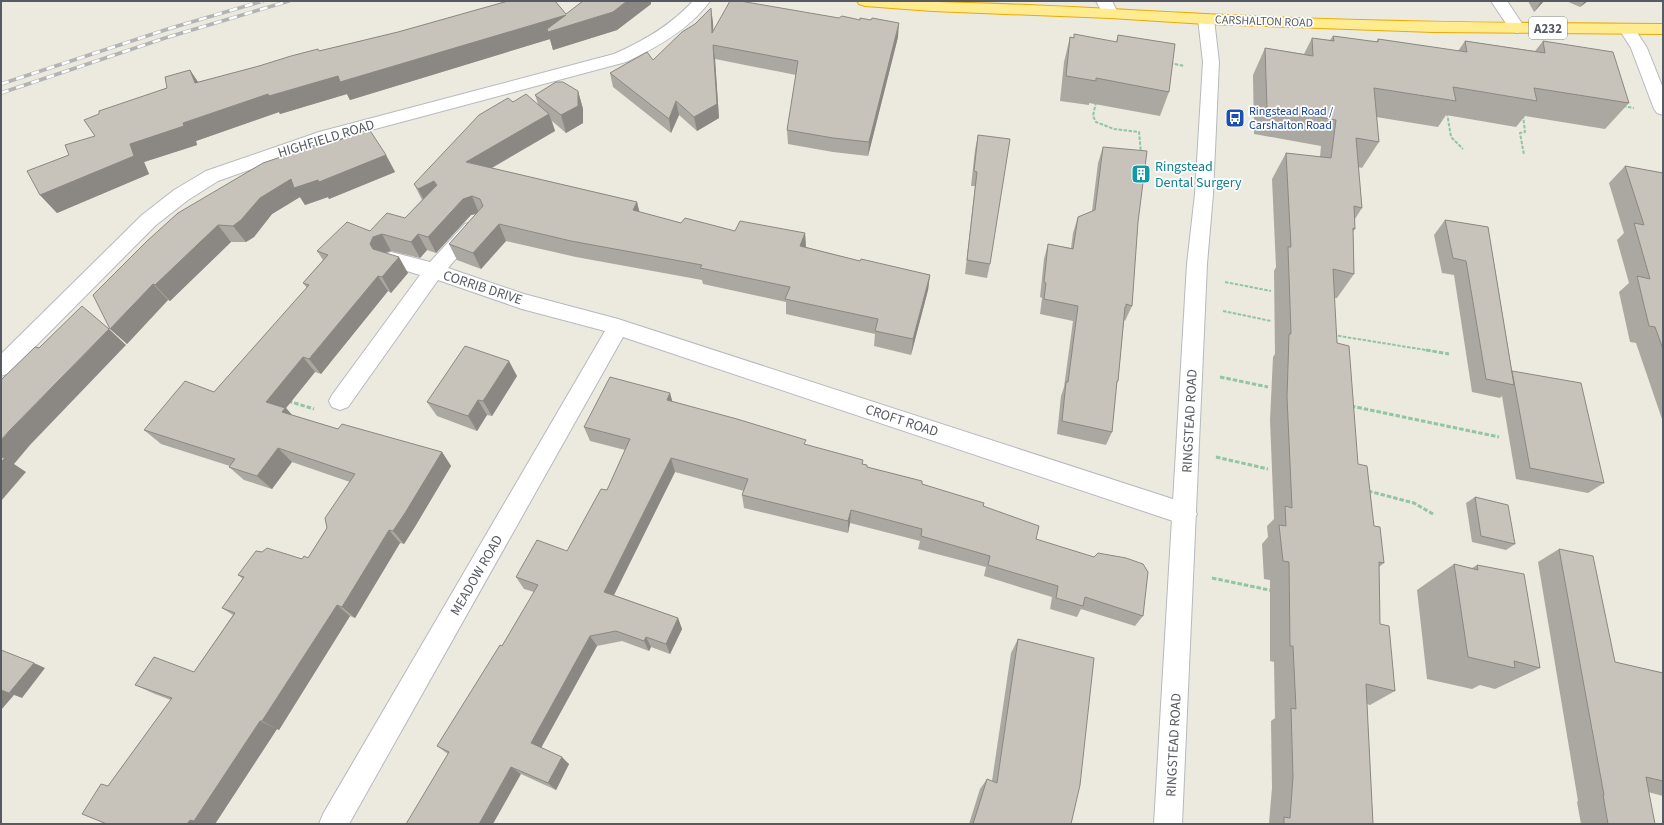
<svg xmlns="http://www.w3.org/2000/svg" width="1664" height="825" font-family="'Source Sans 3',sans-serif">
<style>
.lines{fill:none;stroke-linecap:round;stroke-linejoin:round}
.minor-casing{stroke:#b6b9bf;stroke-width:2}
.tertiary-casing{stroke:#b6b9bf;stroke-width:2}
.trunk-casing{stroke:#eaaa00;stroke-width:2}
.path-far1{stroke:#91c6a2;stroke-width:2;stroke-dasharray:3.5 1.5;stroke-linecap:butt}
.path{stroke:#91c6a2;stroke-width:3;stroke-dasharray:4.5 2;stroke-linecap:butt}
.minor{fill:#fff;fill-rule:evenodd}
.tertiary{fill:#fff;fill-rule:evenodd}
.trunk{fill:#ffec91;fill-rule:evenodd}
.rail-casing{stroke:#b2b3b4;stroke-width:3.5}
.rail{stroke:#fff;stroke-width:2.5;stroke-dasharray:8;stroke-linecap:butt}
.wall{fill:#aba8a1}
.shaded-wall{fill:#8b8883}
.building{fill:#c7c3bb;stroke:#8b8883}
.labels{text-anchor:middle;stroke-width:3.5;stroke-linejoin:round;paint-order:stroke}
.far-street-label{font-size:12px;fill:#575b61;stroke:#fff}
.far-transit-label{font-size:12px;fill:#164399;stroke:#fff;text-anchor:start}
.shield{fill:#fff;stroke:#898c90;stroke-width:1}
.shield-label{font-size:13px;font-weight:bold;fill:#575b61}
.street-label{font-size:14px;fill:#575b61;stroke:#fff}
.culture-label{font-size:14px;fill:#0d838f;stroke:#fff;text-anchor:start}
</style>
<rect width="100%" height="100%" fill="#ece9de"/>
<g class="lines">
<defs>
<path id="minor" d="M693,1H710C690,29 656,48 626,62L330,141L218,181L188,200L156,225L9,373L1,376V354L142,215L174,190L206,171L319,132L614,54C644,41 671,25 693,1Z
M1096,1H1112L1118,13L1116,16L1110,18L1104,16Z
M1491,1H1507L1525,28L1523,31L1517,33L1511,31Z
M1627,24L1633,26L1647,48L1663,88V115L1657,113L1654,109L1631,48L1619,29L1621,26Z
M472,222L479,224L482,229L448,268L524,294L618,319L1185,503L1193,507L1197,514L1193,521L1185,525L623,337L349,824H319L323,814L605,331L522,309L438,280L348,407L340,410L332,407L329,401L332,395L420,275L384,264L381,259L384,254L391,252L430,262L465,224Z"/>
<path id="tertiary" d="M1206,14L1212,16L1214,19L1219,62L1213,194L1207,264L1182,824H1154L1187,264L1195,194L1203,62L1198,19L1200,16Z"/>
<path id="trunk" d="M857,1C973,1 1089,8 1205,14C1358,22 1510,23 1663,24V34L1433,32L1206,24L1110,18L932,11L865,6L859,4Z"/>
</defs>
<use href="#minor" class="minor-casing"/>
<use href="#tertiary" class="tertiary-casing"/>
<use href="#trunk" class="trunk-casing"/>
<path class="path-far1" d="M1170,63L1184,66
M1096,102L1093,116L1096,122L1114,129L1139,132L1141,153
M1623,106L1634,108
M1447,113L1451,137L1463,149
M1523,115L1525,132L1520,133L1524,155
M1225,282L1271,291
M1223,311L1271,321
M1333,335L1432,351"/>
<path class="path" d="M1426,350L1449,354
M1220,377L1268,387
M288,401L314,409
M1351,406L1499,437
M1216,457L1268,469
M1368,491L1414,503L1433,514
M1212,578L1274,591"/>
<use href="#minor" class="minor"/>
<use href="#tertiary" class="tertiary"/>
<use href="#trunk" class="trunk"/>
<defs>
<path id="rail" d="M1,84L171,28L263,1
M1,93L165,38L289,1"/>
</defs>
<use href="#rail" class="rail-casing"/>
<use href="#rail" class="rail"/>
</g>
<path class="wall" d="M502,1H555L566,14L651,4L617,30L553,50L550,39L350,100L347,94L280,114L279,112L196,141L197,145L144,162L149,174L57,213L40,195L69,155L95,136L99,114L167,88L190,70L198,82L320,51L398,32L503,3Z
M1528,1H1544L1534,12Z
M1566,1H1588L1580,7Z
M713,22V31L898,37L868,156L833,152L788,144L787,130L796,75L715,59L719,118L697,131L679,115L671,133L613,87L610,73L653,60Z
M1118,35L1169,92L1160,116L1089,103V105L1060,101L1064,62L1070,37L1116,42Z
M1333,36L1376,42L1378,39L1458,51L1465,41L1535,51L1543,41L1629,103L1605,129L1525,116L1516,127L1446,115L1438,127L1376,117L1379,142L1362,168L1358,167L1362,208L1355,219V229L1353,232L1354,274L1337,298H1334L1337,343L1358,464L1384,563L1379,567L1380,624L1395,691L1370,705L1367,704L1373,824H1267L1269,823L1272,788L1271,721L1275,718L1274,662L1270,661V580L1264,579L1262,544L1268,537L1267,526L1274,519L1270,420L1273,357L1275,354L1274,271L1276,267L1272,179L1286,153L1320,157L1321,146L1254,134L1253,75L1265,48L1304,54L1312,38L1330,40Z
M578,91L583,109V123L566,133L552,121L555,131L492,168L637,202L639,212L681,223L735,231L805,233L806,247L860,261L930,275L928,290L911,355L874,346L875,334L786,314V302L703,284L702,280L576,257L506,241L481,269L457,260L449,244L476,214L471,215L436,253L427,250L420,258L391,251L385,253L408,273L391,293L388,291L321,374L315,372L286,408L292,415L338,429L442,452L451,466L416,525L404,544L400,543L355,618L350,616L279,730L277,729L215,824L101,784L108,786L171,700L155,694L135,685L194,672L233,615L222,608L243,579L238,575L308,558L327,528L350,482L292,462L272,489L244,480L229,467L230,466L161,444L144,430L214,392L307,288L303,283L323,260L317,251L370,231L405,218L422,200L414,184L513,102L538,104L535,95Z
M978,135L990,264L987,278L965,274L975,186H971L975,150Z
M334,141L386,155L395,172L329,199L328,197L305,205L300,197L272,214L254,237L246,242H231L170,301L168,300L127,344L93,295Z
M1103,147L1138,222L1132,306L1125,321L1124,320L1118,381L1116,385L1112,432L1106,445L1057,434L1061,396L1064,387L1073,321L1040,314L1042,298L1040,297L1044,259L1048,244L1071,248L1073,233L1078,217L1092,211L1098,163Z
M1625,166L1663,173V422L1636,343L1630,342L1619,292L1629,283L1617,240L1624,233L1609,183Z
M1445,220L1488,227L1512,371L1604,483L1588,493L1516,479L1502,396L1500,398L1472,392L1454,275L1442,273L1434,235Z
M517,376L492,416L487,415L477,431L437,416L427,402Z
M670,393L672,401L863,464L867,467L922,481V484L983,506L1036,539L1143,616L1135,626L1081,609L1077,617L1050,609L1052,597L984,576L986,567L918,549L920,541L850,523L848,533L744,508L742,495L744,491L675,472L614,595L678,618L682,629L670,654L651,647L649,651L622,641L597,646L541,747L569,764L556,790L521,774L448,754L437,746L502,646L534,592L524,589L516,577L567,551L607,490L625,450L590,441L584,427Z
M1475,497L1515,544L1506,550L1472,542L1466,503Z
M1559,549L1615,662L1663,673V796L1648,792L1655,824H1581L1577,802L1578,801L1538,562Z
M1454,564L1472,568L1477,565L1540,668L1495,689L1480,685L1472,689L1427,679L1417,590Z
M1018,639L1071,824H969L980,789L987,779L992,781L1011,653Z"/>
<path class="shaded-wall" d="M627,1H651V4L617,30L553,50L548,32L547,29L550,39L350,100L347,94L280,114L279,112L196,141L197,145L144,162L149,174L57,213L40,195L130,144L183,123L268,94L566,15Z
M1541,1H1544L1534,12Z
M1585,1H1588L1580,7Z
M711,8L713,22L714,47L712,33Z
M899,23L898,37L868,156L869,142Z
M713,45L715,59L719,118L697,131L694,117Z
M190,70L202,88L195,83Z
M578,91L583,109V123L566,133L561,115Z
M676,101L679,115L671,133L669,119Z
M549,114L555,131L474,178L466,162Z
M386,155L395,172L329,199L328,197L305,205L300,197L272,214L254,237L246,242L233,226L260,198L291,179Z
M434,181L442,197L427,206L418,189Z
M472,196L479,213L471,215L436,253L428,237L463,199Z
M637,202L641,218L633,210Z
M499,224L506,241L481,269L473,253Z
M218,225L231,242L170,301L155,285Z
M805,233L806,249L800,246Z
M382,234L391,251L383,253L380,260L370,244L373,237Z
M418,234L427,250L420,258L411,242Z
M399,257L408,273L391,293L382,277Z
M930,275L928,290L911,355L913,339Z
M378,276L388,291L321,374L309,359Z
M153,284L168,300L127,344L110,329Z
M109,329L126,345L30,445L14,464L26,472L1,501V440L9,431Z
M303,357L315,372L286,408L298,422L282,413L266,402Z
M509,361L517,376L492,416L483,401Z
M670,393L674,408L667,400Z
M478,400L487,415L477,431L468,416Z
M278,448L292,462L272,489L257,476Z
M442,452L451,466L416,525L404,544L393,531Z
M671,458L675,472L610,603L604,592Z
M851,510L850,523L848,533V521Z
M389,530L400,543L355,618L342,607Z
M337,605L350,616L279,730L262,721Z
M678,618L682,629L670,654L666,644Z
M590,636L597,646L540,750L531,743Z
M646,637L651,647L649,651L644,641Z
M34,663L45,668L22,698L9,693Z
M1,690L14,695L1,710Z
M260,721L277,729L215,824H187Z
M562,757L569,764L556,790L548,783Z
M511,767L521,774L493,824H479Z"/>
<path class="building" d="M508,1H555L566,14L583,1H627L613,12L548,32L547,29L566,15L340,82L338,76L269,96L268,94L183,123L184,126L130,144L134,156L40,195L27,171L69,155L65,145L95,136L84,120L99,114V111L167,88L165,77L190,70L195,83L259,66L291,56L318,49L319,51L398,32Z
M730,1H740L839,18L842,16L860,20V18L871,20L872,18L899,23L869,142L833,138L787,130L798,61L713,45L717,104L694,117L676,101L669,119L610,73L647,52L653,60L682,32L695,24L711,8L712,33Z
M1074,34L1117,42L1118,35L1175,44L1169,92L1096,78V81L1066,76L1070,37L1074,38Z
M1333,36L1378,42V39L1467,52L1465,41L1545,53L1543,41L1613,52L1629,103L1534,88L1537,101L1453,87L1456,101L1374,88L1379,142L1356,138L1362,208L1354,206L1355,229L1353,228L1354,274L1333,269L1337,343L1349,346L1358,464L1367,466L1374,526L1380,527L1384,563L1379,562L1380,624L1389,626L1395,691L1366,684L1373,824H1284V817L1290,818L1293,777L1291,708L1296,709L1293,646H1290L1289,562L1283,561L1279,525L1286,526L1285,506L1292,508L1287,397L1289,334H1291L1288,247H1291L1286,153L1331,158L1336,120L1267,108L1265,48L1313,56L1312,38L1334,41Z
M556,82H563L578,91V106L561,115L535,95Z
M526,94L549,114L466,162L637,202L633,210L681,223L685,218L735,231L740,221L805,233L800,246L860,261L861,259L930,275L913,339L875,331L878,319L785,299L790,287L700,268L702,265L571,241L499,224L473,253L449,244L483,206L480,199L472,196L463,199L428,237L418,234L411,242L382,234L373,237L370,244L373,249L399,257L382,277L378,276L309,359L303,357L266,402L285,408L282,412L338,429L342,424L442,452L405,513L393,531L389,530L342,607L337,605L262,721H260L194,821L190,820L187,824H107L82,814L101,784L108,786L172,698L135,685L154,657L194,672L235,613L222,608L244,577L238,575L256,551L262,552L267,548L302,559L304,556L308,558L327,528L325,518L355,474L278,448L257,476L229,467L235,459L144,430L185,381L214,392L309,285L303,283L328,255L317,251L347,222L370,231L387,213L405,218L437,185L434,181L418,189L414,184L479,115L508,98L513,102Z
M369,129L386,155L319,182L318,180L294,188L291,179L260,198L241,220L233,226L218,225L155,285L153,284L110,329L93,295L147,241L178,213L263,163L333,139L334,142Z
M978,135L1010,139L990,264L967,260L977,172L974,171Z
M1103,147L1147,151L1138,222L1132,306L1126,304V307H1125L1118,381H1117L1112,432L1062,421L1066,382H1068L1078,306L1044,299L1046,283L1044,282L1048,244L1073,249L1078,217L1095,210Z
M1625,166L1663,173V349L1655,327L1649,326L1637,276L1650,279L1634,223L1644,225Z
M1445,220L1488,227L1514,385L1486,379L1466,261L1453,258Z
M82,306L109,329L9,431L1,440V380L35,347L39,348Z
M465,346L509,361L483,401L478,400L468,416L427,402Z
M1512,371L1581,383L1604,483L1530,468Z
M610,377L670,393L667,400L737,419L806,440L804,444L863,460L862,464L867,465V467L922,481V484L984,503L983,506L1039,526L1036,539L1094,557L1098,553L1126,558L1143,564L1148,572L1143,616L1085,597L1083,606L1056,598L1058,586L988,565L990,556L921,536L922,529L851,510L848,521L742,495L748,479L671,458L604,592L678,618L666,644L646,637L644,641L616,631L590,636L531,743L562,757L548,783L511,767L479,824H406L449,752L437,746L500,645L502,646L538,585L516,577L537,540L567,551L601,489L607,490L630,439L584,427Z
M1,457L5,458L1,462Z
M1475,497L1508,505L1515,544L1481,536Z
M1559,549L1593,556L1615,662L1663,673V781L1646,777L1655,824H1608L1603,795H1604Z
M1454,564L1478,570L1477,565L1524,574L1540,668L1514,661L1515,668L1468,657Z
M1018,639L1094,658L1080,785L1071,824H973L987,779L997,783Z
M1,650L34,663L9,693L1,690Z"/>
<defs>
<symbol id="bus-square" viewBox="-11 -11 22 22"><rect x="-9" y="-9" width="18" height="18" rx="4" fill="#1a4fb4" stroke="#fff"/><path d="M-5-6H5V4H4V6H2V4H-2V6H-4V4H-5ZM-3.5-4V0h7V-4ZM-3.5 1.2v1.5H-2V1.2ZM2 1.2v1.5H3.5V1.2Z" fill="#fff"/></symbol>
<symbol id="building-square" viewBox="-11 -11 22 22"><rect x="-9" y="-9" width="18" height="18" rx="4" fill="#0f9aa8" stroke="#fff"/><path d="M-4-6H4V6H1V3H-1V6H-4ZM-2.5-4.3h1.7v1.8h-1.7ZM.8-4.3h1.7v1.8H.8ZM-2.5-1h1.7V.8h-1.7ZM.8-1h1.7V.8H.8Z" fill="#fff"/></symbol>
</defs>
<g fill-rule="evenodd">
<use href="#bus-square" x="1224" y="107" width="22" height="22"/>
<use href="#building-square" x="1130" y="163" width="22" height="22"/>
</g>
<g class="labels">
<g class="far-street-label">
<text transform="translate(1264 21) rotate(2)" y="4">CARSHALTON ROAD</text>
</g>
<g class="far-transit-label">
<text x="1249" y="115">Ringstead Road /<tspan x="1249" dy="14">Carshalton Road</tspan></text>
</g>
<rect class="shield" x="1529" y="17" width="38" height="22" rx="3"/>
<g class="shield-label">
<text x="1548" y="33">A232</text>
</g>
<g class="street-label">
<text transform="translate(326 138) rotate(-17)" y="5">HIGHFIELD ROAD</text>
<text transform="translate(483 287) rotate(18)" y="5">CORRIB DRIVE</text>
<text transform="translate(902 420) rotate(18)" y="5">CROFT ROAD</text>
<text transform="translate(1189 421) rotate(-87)" y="5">RINGSTEAD ROAD</text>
<text transform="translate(476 575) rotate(-60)" y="5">MEADOW ROAD</text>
<text transform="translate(1173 745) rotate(-87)" y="5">RINGSTEAD ROAD</text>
</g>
<g class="culture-label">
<text x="1155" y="171">Ringstead<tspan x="1155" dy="16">Dental Surgery</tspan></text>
</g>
</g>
<rect width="1664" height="825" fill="none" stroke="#575b61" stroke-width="4"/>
</svg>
